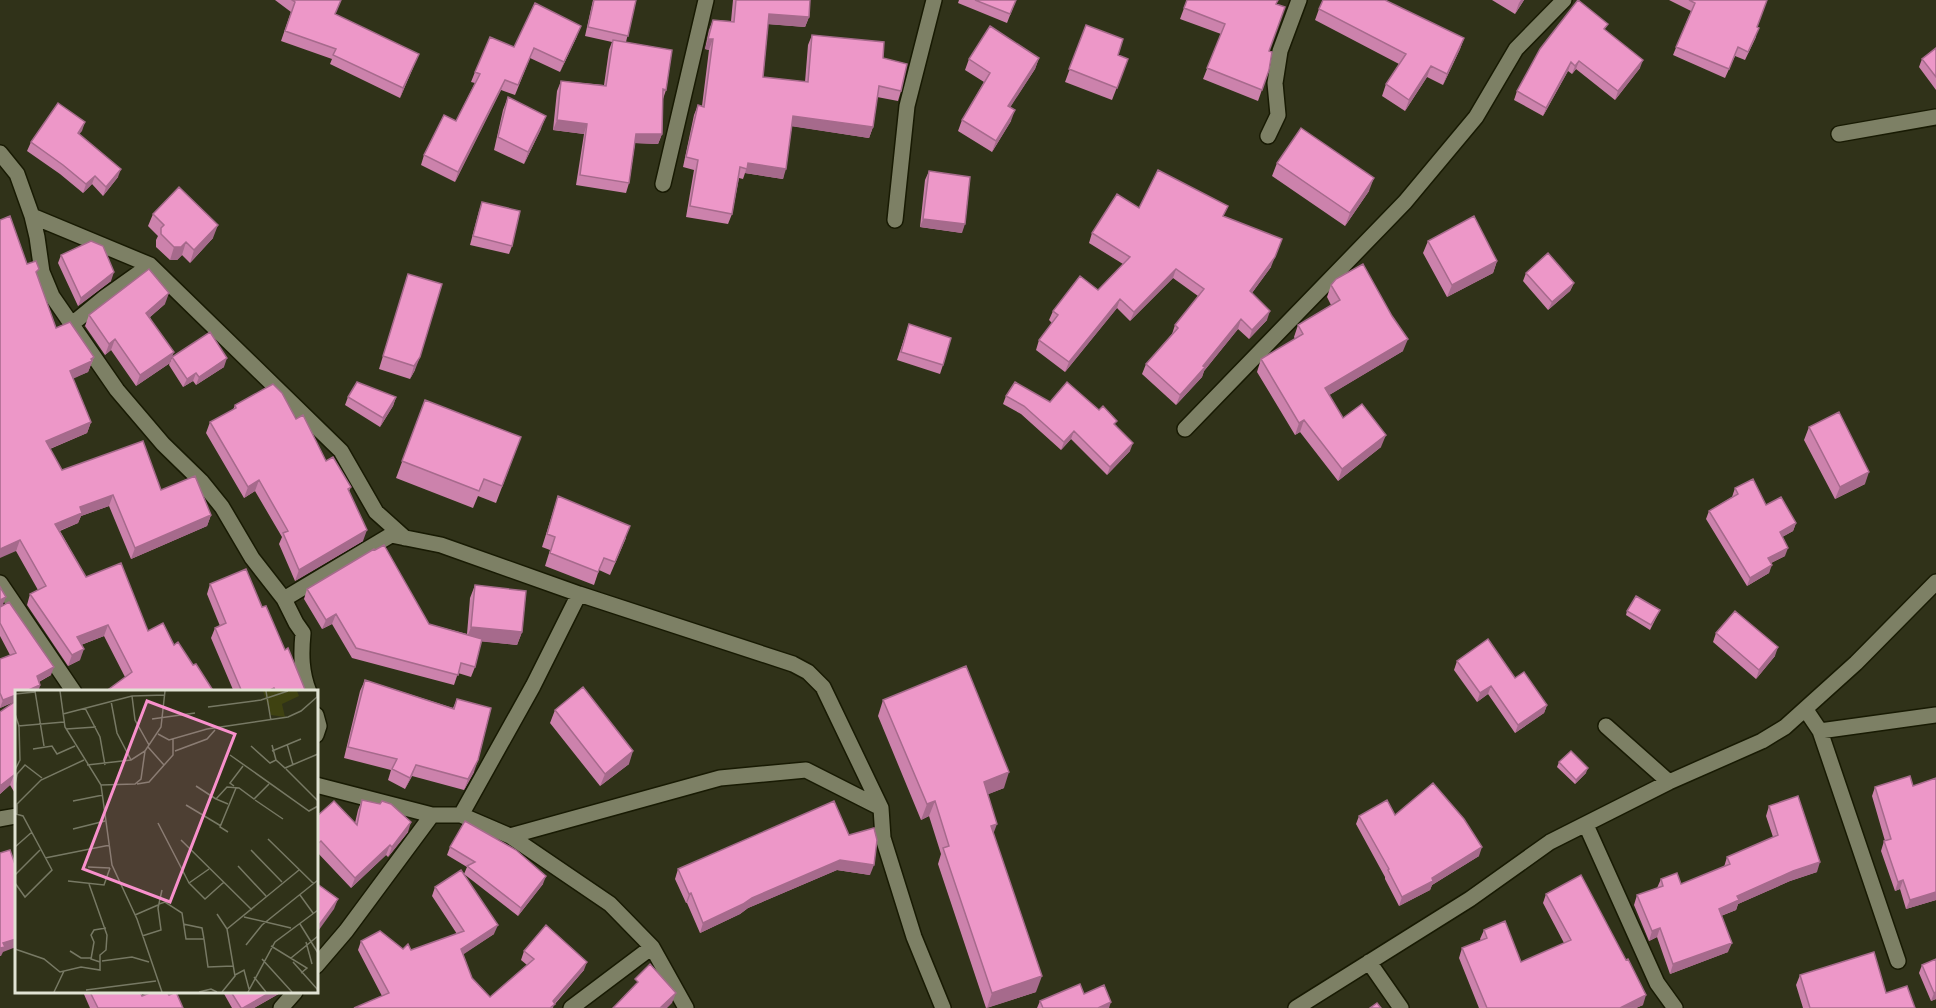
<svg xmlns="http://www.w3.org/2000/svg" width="1936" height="1008" font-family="Mulish,sans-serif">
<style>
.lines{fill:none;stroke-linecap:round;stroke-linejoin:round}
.street-casing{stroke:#181a03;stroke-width:18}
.street{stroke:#7d8065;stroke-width:15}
.wall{fill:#cc82ac}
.shaded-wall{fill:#a66a8c}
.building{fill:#ed97c8;stroke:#a66a8c;stroke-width:1.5}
.inset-road{fill:none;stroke:#777964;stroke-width:1.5}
.view{fill:#f890cc;fill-opacity:0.15;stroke:#f890cc;stroke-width:3}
.inset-edge{fill:none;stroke:#e1e3d4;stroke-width:3}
</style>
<rect width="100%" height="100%" fill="#303219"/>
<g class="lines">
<defs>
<path id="street" d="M1839,134L1936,117
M1268,136L1278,115L1275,83L1280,51L1299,0
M0,153L17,174L32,216L37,237L42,272L52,296L117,390L163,444L201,481L222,507L252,558L284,599L296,623L303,633C301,654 301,672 309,692
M663,184L706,0
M32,216L150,265L341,451L376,512L405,538
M895,220L907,106L934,0
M72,324L105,297L150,265
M1185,429L1405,202L1476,117L1516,49L1564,0
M0,583L74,692
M284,599L391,535L441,545L579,594L793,664L808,672L823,687L881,808
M1806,710L1820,731L1898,961
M316,715L319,726L316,735
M1606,726L1669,782
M1820,731L1936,715
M316,785L432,815H461L510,836L610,904L652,947L686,1008
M461,815L533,686L579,594
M0,819L16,816
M1586,825L1657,983L1675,1008
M510,836L720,778L806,770L881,808L883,838L914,937L943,1008
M1369,962L1401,1008
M316,966L346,931L432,815
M281,1008L295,992
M571,1008L652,947
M1296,1008L1470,899L1550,842L1669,782L1762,741L1785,727L1856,663L1936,582"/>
</defs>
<use href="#street" class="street-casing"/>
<use href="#street" class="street"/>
</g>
<path class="wall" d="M275,0H341L335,14L415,63L400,98L330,64L332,59L281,41L291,12Z
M593,0H636L626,42L666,90L663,99L662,134L658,144L635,143L629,183L626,193L576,185L584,134L553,130L557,91L561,81L604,85L609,50L612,42L585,36Z
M733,0H810L809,17L805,27L768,24L763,77L805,82L808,45L812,35L883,58L901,91L898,101L877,97L873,127L869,138L792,126L783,179L745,173L743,179L739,178L732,214L728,224L686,217L694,170L683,167L694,115L698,105L702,106L709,50L705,49L709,30L713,20L731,21Z
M959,0H1016L1007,23L958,3Z
M1187,0L1277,4L1269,51V70L1258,101L1203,79L1221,34L1180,19Z
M1492,0H1524L1515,14Z
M1669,0H1767L1757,27L1756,37L1745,60L1735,56L1725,78L1673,55L1691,11Z
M1319,9L1464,38L1460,49L1443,85L1427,77L1405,111L1382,96L1386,84L1399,64L1315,20Z
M1086,25L1118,55L1128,59L1112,100L1065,82Z
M1606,31L1640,68L1615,100L1576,69L1572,74L1568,71L1543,116L1514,100L1517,91Z
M577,36L560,72L530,58L515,95L501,90L455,182L421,165L424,155L456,121L475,83L471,82L475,72L514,47Z
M1936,48V90L1919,67L1922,59Z
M1039,58L1035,69L1010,107L1011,121L992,152L958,131L962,120L984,82L965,70L969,59Z
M508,97L541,129L524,164L494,150L503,110Z
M85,122L79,134L118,177L103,196L92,184L83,193L60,174L27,151L31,142Z
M1277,163L1369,191L1345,226L1272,176Z
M929,171L962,233L920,227L925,180Z
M482,202L512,246L509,254L470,245L479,211Z
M1139,208L1224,216L1271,267L1252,293L1267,320L1249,339L1238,329L1204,371L1202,377L1176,405L1142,374L1146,364L1172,334L1175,325L1198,296L1173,278L1130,321L1117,308L1065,372L1036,350L1039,340L1052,323L1049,320L1053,311L1098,290L1123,264L1089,243L1092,233Z
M153,214L213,238L190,263L182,255L177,260H170L156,247V240L158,236L148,226Z
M1428,241L1497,261L1493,273L1447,297L1423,253Z
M61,255L111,281L78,306L58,263Z
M1526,273L1574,283L1570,291L1548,310L1523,281Z
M37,274L56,328L94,357L88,372L73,378L91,422L87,433L50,449L62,470L161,490L211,515L207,526L131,559L109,506L81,516L78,523L60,531L86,577L148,631L174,645L193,665L214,692L125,677L104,636L81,645L80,660L68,666L27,605L30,594L38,590L16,551Z
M408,274L415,370L410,379L379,369Z
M1331,285L1403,351L1329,395L1343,418L1381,447L1338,481L1300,432L1295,435L1257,372L1261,359L1295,339L1294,337L1298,325L1331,305L1327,297Z
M165,304L150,317L170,363L136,386L111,350L105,355L85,326L89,315Z
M909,324L943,365L940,374L897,360Z
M172,357L224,367L196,385L193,381L183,387L169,365Z
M1006,396L1050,402L1116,425L1130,451L1107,475L1071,439L1061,450L1021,414L1003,404Z
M348,397H396L393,406L380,427L345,405Z
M425,400L521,437L496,503L478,496L473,508L396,478Z
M235,405L296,419L326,461L351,487L349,491L363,541L295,581L279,544L282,537L255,491L244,498L206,433L210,422L233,410Z
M1809,427L1865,484L1835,499L1804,440Z
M1735,488L1766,505L1796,523L1793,531L1782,537L1785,556L1771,563L1769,573L1747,586L1706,519L1709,511L1732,497Z
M558,496L626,538L610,575L599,570L594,585L545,566L550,550L542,547Z
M210,584L262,607L306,692H234L211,638L215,628L220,626L207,594Z
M475,585L522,632L517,645L481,641L475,667L471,677L458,673L454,685L352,658L332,624L322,629L304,599L307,589L429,624L467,634L470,598Z
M0,587L3,605L51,675L39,682L40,685L38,692H16V701L0,708V659L10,655L0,636Z
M1660,610L1650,630L1626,615L1627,611Z
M1716,633L1775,656L1756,679L1713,642Z
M1457,661L1515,678L1547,705L1544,713L1515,733L1488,694L1477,702L1454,670Z
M365,680L453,708L457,699L474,772L464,790L412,776L405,789L388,780L391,770L344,758L360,691Z
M883,700L1004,788L988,794L993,833L1036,992L986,1008L938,864L941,854L929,816L921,820L878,716Z
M16,701V795L10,785L0,794V712Z
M555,710L629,764L600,786L550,723Z
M1559,762L1586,773L1575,784L1557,767Z
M1936,778V900L1906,909L1900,889L1895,891L1881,851L1884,841H1885L1872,796L1875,787L1913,786Z
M362,800L408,832L388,857L386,855L351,888L316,851V817L355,823L358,810Z
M1769,806L1817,872L1790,881L1738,904L1736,910L1721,916L1728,952L1670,974L1657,937L1649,941L1634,905L1637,895L1657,888L1661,879L1681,884L1724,867L1727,857L1773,837L1766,816Z
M1395,815L1479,856L1432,885L1430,890L1399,906L1385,879V877L1356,824L1359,816Z
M849,835L870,875L837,870L748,908L740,914L700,933L687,903H686L675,879L678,869Z
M450,847L543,884L518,916L464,874L467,867L447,855Z
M435,887L494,934L463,954L472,978L490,997L527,965L521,960L524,951L584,970L555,1004L382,996L358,950L361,941L411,950L457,934L432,896Z
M1546,894L1643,1005L1636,1008H1479L1459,958L1462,948L1481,941L1480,939L1484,930L1521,962L1564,943L1543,903Z
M1936,959V999L1931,1001L1919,973L1922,965Z
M1800,975L1886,993L1915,1008H1803L1796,985Z
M83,992H140L142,996L169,995L183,1008H90Z
M223,992H282L254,1008H232Z
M1084,994L1109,1008H1037L1040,1001Z"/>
<path class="shaded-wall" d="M1521,0H1524L1515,14L1519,3Z
M769,14L809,17L805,27L766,24Z
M581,26L577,36L560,72L564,62Z
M1464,38L1460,49L1443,85L1447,74Z
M708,39H713L709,50L705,49Z
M419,54L415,63L400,98L403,88Z
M1039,58L1035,69L1004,117L1008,106Z
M1643,60L1640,68L1615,100L1618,91Z
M1579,61L1576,69L1572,74L1575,66Z
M1571,62L1568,71L1543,116L1546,108Z
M1431,66L1427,77L1405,111L1409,100Z
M505,80L501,90L455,182L458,172Z
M1015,110L1011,121L992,152L996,141Z
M546,116L541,129L524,164L528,152Z
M793,116L873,127L869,138L790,126Z
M557,120L587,124L584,134L553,130Z
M85,122L82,131L74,141L78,133Z
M636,134H662L658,144L633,143Z
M748,163L786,169L783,179L745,173Z
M121,169L118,177L103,196L106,187Z
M95,176L92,184L83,193L86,184Z
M1374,178L1369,191L1345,226L1350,213Z
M923,219L965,224L962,233L920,227Z
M218,225L213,238L190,263L194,250Z
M1282,239L1271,267L1246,301L1250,291Z
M186,242L182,255L177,260H170L174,247Z
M1497,261L1493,273L1447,297L1452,285Z
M1176,269L1173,278L1130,321L1134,312Z
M114,272L111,281L78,306L81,298Z
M1574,283L1570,291L1548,310L1552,302Z
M169,293L165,304L142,324L146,313Z
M1120,299L1117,308L1065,372L1069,362Z
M1270,311L1267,320L1249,339L1252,330Z
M1241,319L1238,329L1204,371L1202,377L1176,405L1180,395Z
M115,339L111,350L105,355L109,344Z
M1408,339L1403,351L1321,400L1325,388Z
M174,352L170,363L136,386L140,375Z
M94,357L88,372L66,382L70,371Z
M420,357L415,370L410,379L414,366Z
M227,358L224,367L196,385L199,377Z
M196,373L193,381L183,387L187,379Z
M396,397L393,406L380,427L383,418Z
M1304,420L1300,432L1295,435L1299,423Z
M91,422L87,433L42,452L46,441Z
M1074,431L1071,439L1061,450L1064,442Z
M1386,435L1381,447L1338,481L1342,469Z
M1133,443L1130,451L1107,475L1110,467Z
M1869,472L1865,484L1835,499L1840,487Z
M259,480L255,491L244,498L248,487Z
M113,495L109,506L81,516L78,523L51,534L55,524L80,507Z
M211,515L207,526L131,559L135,548Z
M1796,523L1793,531L1777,540L1780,532Z
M367,530L363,541L295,581L299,570Z
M20,540L16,551L0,558V549Z
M1788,548L1785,556L1765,566L1768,558Z
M1772,565L1769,573L1747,586L1750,578Z
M6,597L2,607L0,608V600Z
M336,614L332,624L322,629L326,620Z
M108,625L104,636L73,648L77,637Z
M471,627L522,632L517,645L466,640Z
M1778,647L1775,656L1756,679L1759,670Z
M84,649L80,660L68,666L72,655Z
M54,667L51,675L34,684L37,676Z
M40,685L38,692H24Z
M1491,686L1488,694L1477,702L1480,693Z
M16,695V701L0,708L3,700Z
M1547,705L1544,713L1515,733L1518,725Z
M633,751L629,764L600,786L605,774Z
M478,760L474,772L464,790L468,779Z
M416,765L412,776L405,789L410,778Z
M1588,768L1586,773L1575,784L1576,780Z
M1009,772L1004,788L979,798L984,782Z
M14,775L10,785L0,794V786Z
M935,801L929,816L921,820L927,804Z
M411,822L408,832L388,857L392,847Z
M997,824L991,840V826Z
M390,845L386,855L351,888L355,878Z
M1482,847L1479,856L1432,885L1430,890L1399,906L1402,897Z
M840,860L874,865L870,875L837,870L748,908L740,914L700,933L703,923L752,898Z
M1820,862L1817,872L1790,881L1738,904L1736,910L1715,918L1719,909L1737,896L1793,871Z
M546,876L543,884L518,916L521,908Z
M1903,880L1900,889L1895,891L1898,882Z
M1936,892V900L1906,909L1910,900Z
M691,893L687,903H686L689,894Z
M338,899L334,909L316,934V929Z
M498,925L494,934L458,958L461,949Z
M1660,928L1657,937L1649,941L1652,931Z
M16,939V947L3,952L1,956H0V948L3,943Z
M1732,943L1728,952L1670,974L1673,964Z
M587,962L584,970L554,1004L553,1008H550L553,1001Z
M1042,976L1036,992L987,1008L992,993Z
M271,992H282L254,1008H243Z
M1936,992V999L1931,1001L1934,993Z
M676,993L672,1003L667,1008H660Z
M1646,995L1643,1005L1636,1008H1620Z
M1111,1002L1109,1008H1098Z"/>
<path class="building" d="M292,0H341L335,14L419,54L403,88L333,55L336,49L285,31L295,2Z
M594,0H636L628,36L588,27Z
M736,0H810L809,17L769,14L763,77L808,82L812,35L884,42L883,58L907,64L901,91L879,86L873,127L793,116L786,169L748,163L747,169L740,167L732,214L690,206L698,160L686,157L698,105L704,107L713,39H708L713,20L734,22Z
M975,0H1016L1010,14Z
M1187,0H1278L1276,4L1285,7L1269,51L1272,52L1269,70L1262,90L1207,68L1225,24L1184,8Z
M1323,0H1385L1464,38L1447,74L1431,66L1409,100L1386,84L1406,54L1319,9Z
M1578,0L1608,24L1604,29L1643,60L1618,91L1579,61L1575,66L1571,62L1546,108L1517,91L1540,49Z
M1689,0H1767L1757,27L1759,28L1748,52L1738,47L1729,69L1676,47L1695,3Z
M535,3L581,26L564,62L534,48L518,85L505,80L458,172L424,155L444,115L456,121L480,74L475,72L490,37L514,47Z
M1086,25L1123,39L1118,55L1128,59L1117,88L1069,69Z
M990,26L1039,58L1008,106L1015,110L996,141L962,120L990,73L969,59Z
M613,40L672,50L666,90L663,89L662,134H636L629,183L580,175L587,124L557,120L561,81L606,86Z
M1936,48V77L1922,59Z
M508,97L546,116L528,152L498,137Z
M58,103L85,122L78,133L121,169L106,187L95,176L86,184L63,165L31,142Z
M1301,128L1374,178L1350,213L1277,163Z
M1158,170L1228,206L1223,216L1282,239L1275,257L1250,291L1270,311L1252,330L1241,319L1203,366L1205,367L1180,395L1146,364L1178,328L1175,325L1204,289L1176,269L1134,312L1120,299L1069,362L1039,340L1058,315L1053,311L1080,276L1098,290L1130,257L1092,233L1117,194L1139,208Z
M929,171L970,177L965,224L923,219Z
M179,187L218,225L194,250L186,242L181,247H174L161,234V228L164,225L153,214Z
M482,202L520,211L512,246L473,236Z
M10,216L27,264L36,261L39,269L36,272L56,328L70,322L94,357L91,359L92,361L70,371L91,422L46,441L62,470L143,441L161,490L195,476L211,515L135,548L113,495L80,507L82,513L55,524L86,577L121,563L148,631L163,623L174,645L178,642L193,665L196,664L214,692H105L132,672L108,625L77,637L84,649L72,655L30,594L46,586L20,540L0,549V220Z
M1474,216L1497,261L1452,285L1428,241Z
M91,241L103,246L114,272L81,298L61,255Z
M1548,253L1574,283L1552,302L1526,273Z
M1363,264L1392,316L1408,339L1325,388L1343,418L1362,404L1386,435L1342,469L1304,420L1299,423L1261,359L1303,334L1298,325L1340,300L1331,285L1336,279Z
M149,269L169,293L146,313L174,352L140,375L115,339L109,344L89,315Z
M408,274L442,284L420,357L414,366L383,356Z
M909,324L951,338L943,365L901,352Z
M210,332L227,358L199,377L196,373L187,379L172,357Z
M357,382L396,397L383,418L348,397Z
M1015,382L1050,402L1067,382L1099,410L1103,406L1117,421L1114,424L1133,443L1110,467L1074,431L1064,442L1024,406L1006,396Z
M273,384L282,393L296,419L303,415L326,461L333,457L351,487L348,489L367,530L299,570L283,533L288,531L259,480L248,487L210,422L236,408L235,405Z
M425,400L521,437L502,486L484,479L479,491L402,461Z
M1839,412L1869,472L1840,487L1809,427Z
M1753,479L1766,505L1781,497L1796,523L1780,532L1788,548L1768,558L1772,565L1750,578L1709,511L1738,494L1735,488Z
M558,496L630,526L615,562L604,558L598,572L550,553L555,537L547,534Z
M384,545L429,624L482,639L475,667L461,663L458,675L356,648L336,614L326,620L307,589L374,549L375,550Z
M246,569L262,607L266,606L285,650L288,648L306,692H276L274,688L266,692H242L215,628L226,623L210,584Z
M475,585L526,591L522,632L471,627Z
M0,587L6,597L0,600Z
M1636,596L1660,610L1651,625L1627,611Z
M9,602L54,667L37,676L40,685L24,692H16V695L3,700L0,693V659L16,653L0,623V607Z
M1735,611L1778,647L1759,670L1716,633Z
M1488,639L1515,678L1524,672L1547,705L1518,725L1491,686L1480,693L1457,661Z
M966,666L1009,772L984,782L997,824L991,826L1042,976L992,993L943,848L949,846L935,801L927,804L883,700Z
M365,680L454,709L457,699L491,708L478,760L468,779L416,765L410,778L392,769L397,759L348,747Z
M583,687L633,751L605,774L555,710Z
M16,701V778L14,775L0,786V712Z
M1571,751L1588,768L1576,780L1559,762Z
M1910,776L1913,786L1936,778V892L1910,900L1903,880L1898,882L1884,841L1891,839L1875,787Z
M1433,783L1464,819L1482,847L1432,878L1433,881L1402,897L1388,870L1389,869L1359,816L1387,800L1395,815Z
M1798,796L1820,862L1793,871L1737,896L1739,900L1719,909L1732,943L1673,964L1660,928L1652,931L1637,895L1663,886L1661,879L1677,873L1681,884L1730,864L1727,857L1778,835L1769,806Z
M362,800L380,804L382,801L391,804L411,822L392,847L390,845L355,878L321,841L316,845V817L334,801L357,825Z
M834,801L849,835L874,828L877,840L874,865L840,860L752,898L743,904L703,923L691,893L689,894L678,869Z
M465,821L516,850L546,876L521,908L467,866L475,862L450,847Z
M10,850L16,867V939L3,943L5,947L0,948V853Z
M461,870L498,925L461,949L472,978L490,997L534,959L524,951L546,925L587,962L553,1001L555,1004L550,1008H354L389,993L361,941L380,931L403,949L408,944L411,950L464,931L435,887Z
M1581,875L1626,960L1628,959L1646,995L1620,1008H1487L1462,948L1487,938L1484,930L1505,921L1521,962L1571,940L1546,894Z
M316,883L338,899L316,929Z
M1874,952L1886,993L1907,986L1915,1008H1810L1800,975Z
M1936,959V992L1934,993L1922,965Z
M650,964L676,993L660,1008H613L638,982L635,979Z
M1080,984L1084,994L1104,985L1111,1002L1098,1008H1043L1040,1001Z
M90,992H140L142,996L152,992H167L169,995L176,992L183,1008H98Z
M231,992H271L243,1008H241Z
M1377,1003L1381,1008H1370Z"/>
<g transform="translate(15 690)">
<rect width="303" height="303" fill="#303219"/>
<path d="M248,1H282L284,6L267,14L270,27L256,25Z" fill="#3f4211"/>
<path class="inset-road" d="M20,1L29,56M45,1L50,37L86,95L97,175L122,229L147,302M251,1L256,31M0,4L20,2M117,6L120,30L134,55M96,11L102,43L116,70M193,17L246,10L273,1M70,18L85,47L90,75M0,24L4,36L5,70L0,80M48,24L117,6L150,5M137,29L180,23M3,36L49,32M51,39L81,37M143,44L154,50L192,39L273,27L286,21L302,7V1M272,54L278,75M257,55L261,70L270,78L303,64M236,56L255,73L261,70M133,57L149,75M18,59L37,56L42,64L60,56M160,61L192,49L200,40M257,61L286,49M215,65L294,121L303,116M72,75L116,70L130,61L146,37L150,1M271,79L303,111M122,94L134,92L158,65V49M0,95L2,84L10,75L27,88M86,95L120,94L126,89L130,61M181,96L201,109M219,96L215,93L228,76M240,110L268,129M58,111L88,105M213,114L201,109L212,97L224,98L239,109L254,94M171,115L206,136M2,124V114L26,90L69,70M143,133L174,193L194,179M58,139L90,131M213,142L205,137L221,98M253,149L299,194M166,150L237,220M0,157L17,142M236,160L267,192M30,168L95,155M223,176L251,206M73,177L95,178M0,185L25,160M53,191L89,195L95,178M0,193L10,207L37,180L8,126L1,124M174,193L190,209L209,192M285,205L298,223M144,214L150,212L167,223L171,249H189L193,277L218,276M202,224L212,239M120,225L143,215M229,227L276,238M168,234L187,238L189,249M285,234L303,263M127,246L146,240L143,218L147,200M291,252L297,274M231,255L247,235L303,190M256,256L292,278L286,283M0,259L29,269L45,282L66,277L85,280V265L91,260L92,245L74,194M55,261L66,268H76M276,268L303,246M247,269L277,302M87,271L117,267L134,272M85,272L76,269L79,252L76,245L79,240L91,238M278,272L303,300M220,285L229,280L234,299M239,287L251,302M71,300L141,291M39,302L49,281M184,302L196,299L202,302M207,302L220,286L212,239L284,180M233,302L260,252L303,220"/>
<path class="view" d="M132,11L220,44L155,212L68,179Z"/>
<rect width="303" height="303" class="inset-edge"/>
</g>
</svg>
